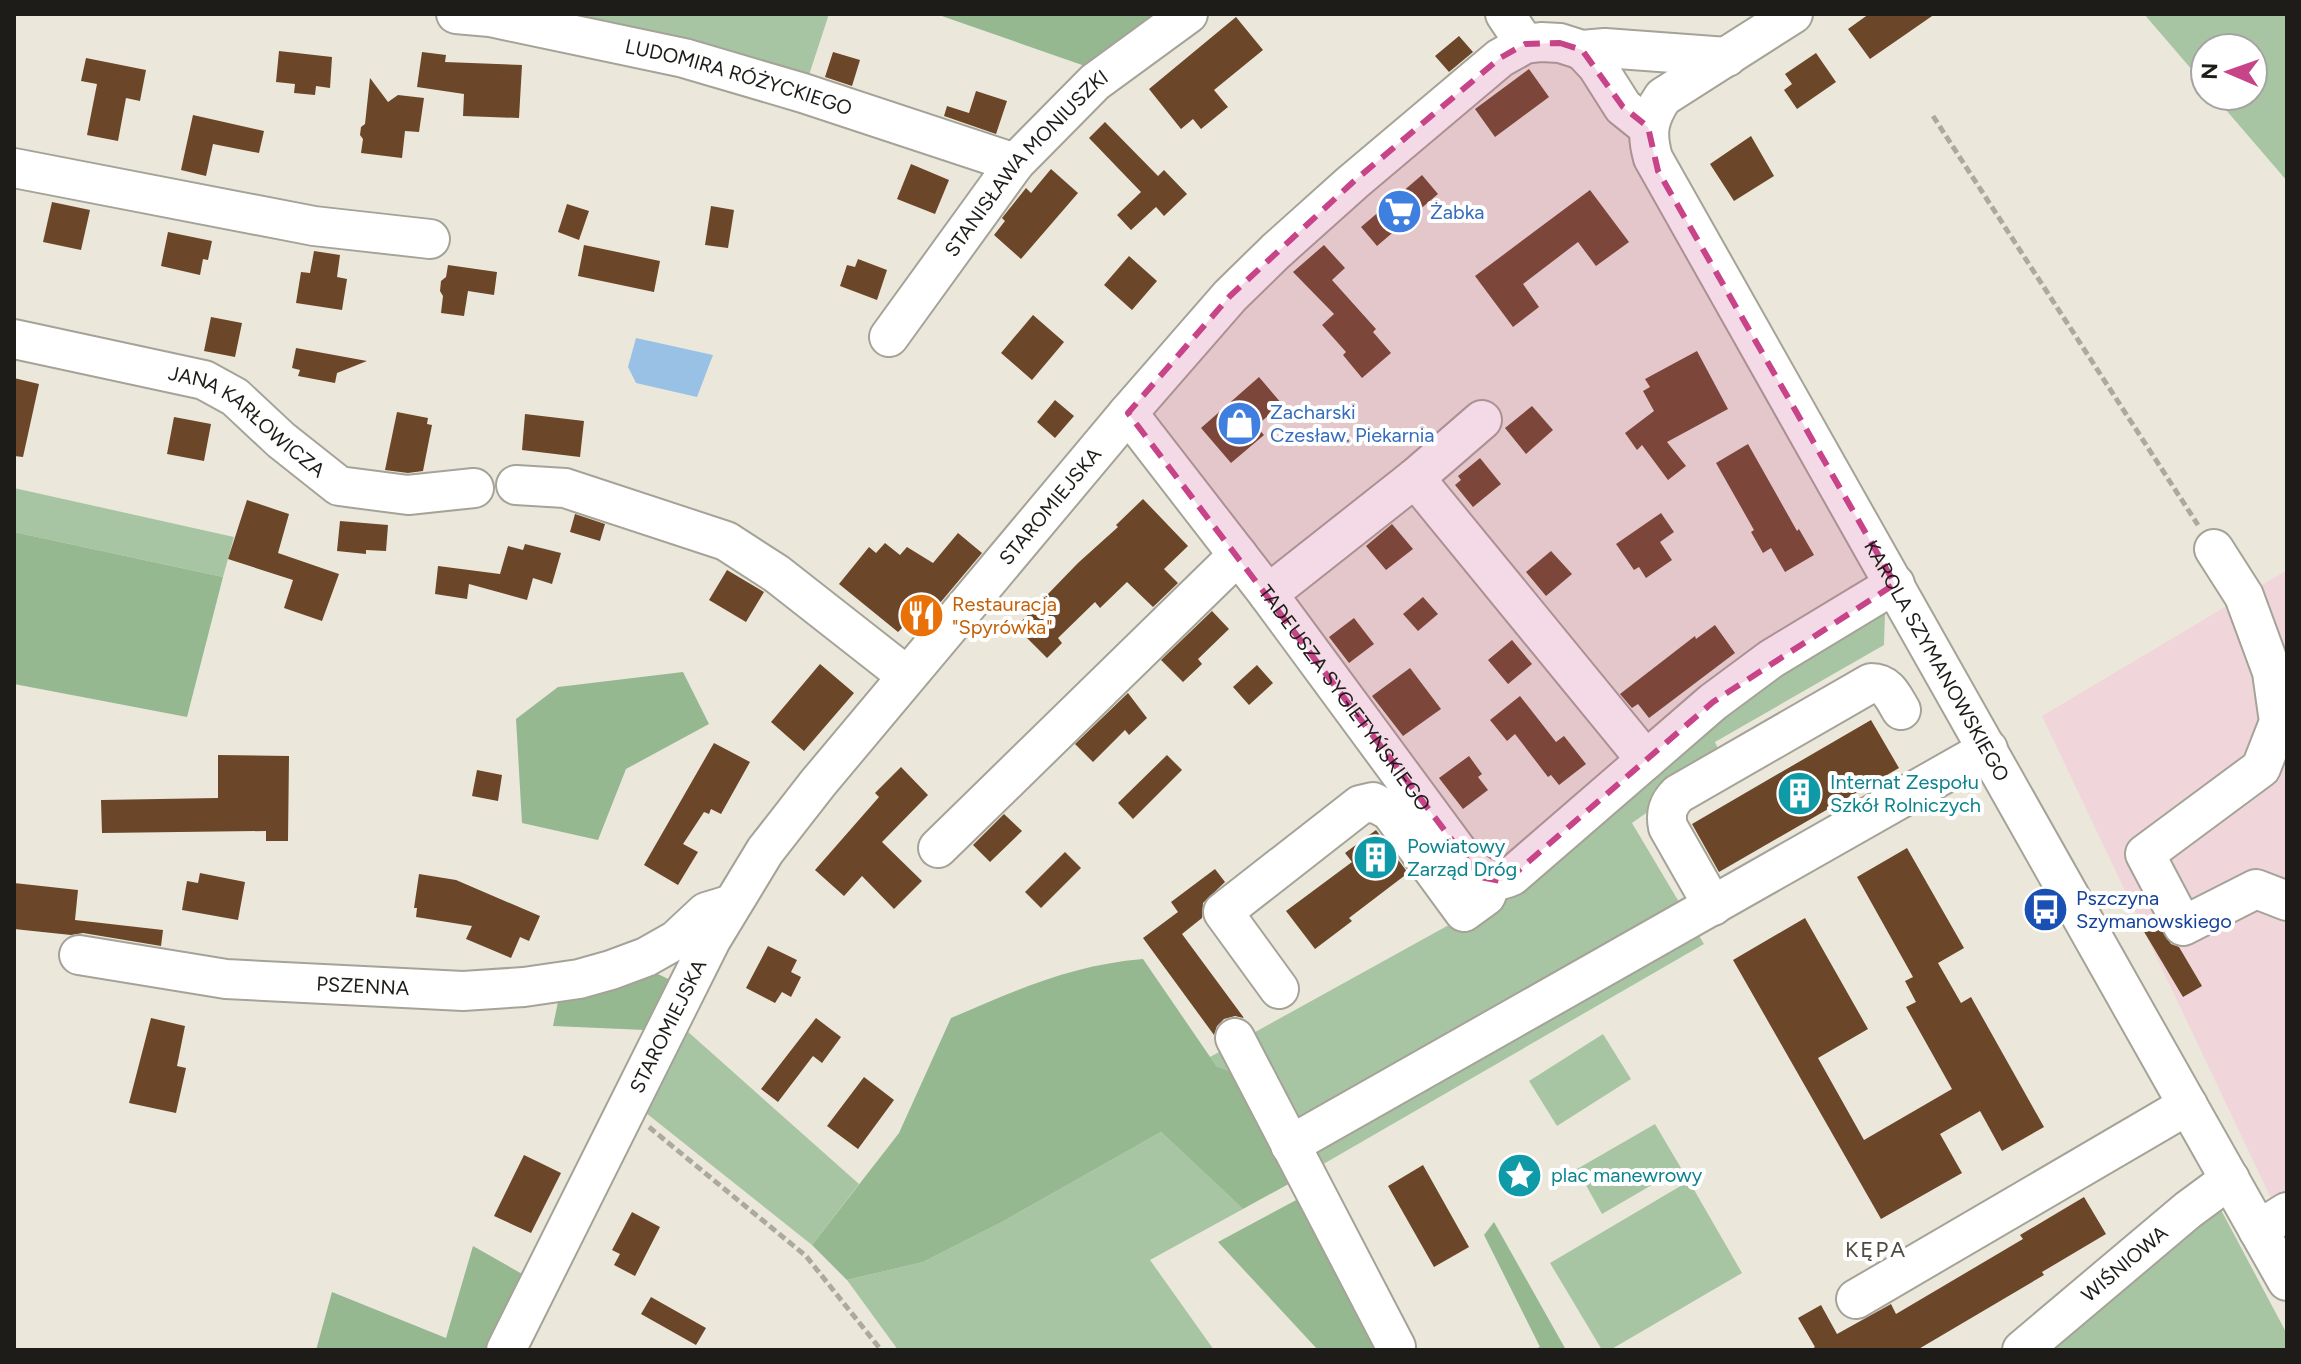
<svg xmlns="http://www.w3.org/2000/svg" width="2301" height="1364" font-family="Figtree,sans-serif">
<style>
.industrial{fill:#f0d6da}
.green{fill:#a8c5a3}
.forest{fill:#95b890}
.water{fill:#98c1e5}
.building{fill:#6b4628}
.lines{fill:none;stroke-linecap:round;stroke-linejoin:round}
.minor-casing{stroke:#a5a397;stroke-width:42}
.path{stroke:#acaa9f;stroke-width:5;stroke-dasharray:8 4;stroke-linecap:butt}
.minor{stroke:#fff;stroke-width:38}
.marked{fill:#c74489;fill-opacity:0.2;stroke:#c74489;stroke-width:6;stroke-dasharray:16 10;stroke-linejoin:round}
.labels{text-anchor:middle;stroke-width:8;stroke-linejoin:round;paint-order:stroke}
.street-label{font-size:20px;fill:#1d1c18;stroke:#fff}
.shop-label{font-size:20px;fill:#366cbe;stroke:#fff;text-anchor:start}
.food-label{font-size:20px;fill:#c56008;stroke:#fff;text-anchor:start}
.culture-label{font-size:20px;fill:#0d838f;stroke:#fff;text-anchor:start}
.transit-label{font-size:20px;fill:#164399;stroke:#fff;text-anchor:start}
.neighbourhood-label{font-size:22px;letter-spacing:2px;fill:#4d4b40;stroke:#fff}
</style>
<rect width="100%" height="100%" fill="#ebe8db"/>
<path class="industrial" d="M2287,570V1229L2286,1230L2042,716Z"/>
<path class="green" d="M525,14H829L807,81Z
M2144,14H2287V181L2214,96H2253V48H2205V85Z
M14,488L234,537L223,577L14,532Z
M1885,614L1884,645L1715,742L1723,759L1632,823L1704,944L1294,1181L1210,1057L1456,921L1531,886L1768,681Z
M686,1030L859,1184L812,1245L646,1113Z
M1603,1034L1631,1079L1557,1126L1529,1081Z
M1655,1124L1681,1168L1602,1214L1577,1169Z
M1161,1132L1243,1209L1150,1260L1214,1350H898L847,1280L923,1262L1002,1222Z
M1689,1181L1742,1273L1610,1350H1602L1550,1263Z
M2220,1208L2287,1334V1350H2043Z"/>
<path class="forest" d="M936,14H1155L1085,66Z
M14,532L223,577L187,717L14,684Z
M683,672L709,724L626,769L598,840L522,823L516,719L558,687Z
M1143,959L1217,1067L1243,1076L1294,1181L1243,1209L1161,1132L1002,1222L923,1262L847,1280L812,1245L899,1133L951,1018C1016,990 1071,965 1143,959Z
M643,967L679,984L659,1027L645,1030L553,1026L559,997Z
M1300,1198L1396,1350H1318L1218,1242Z
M1494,1222L1566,1350H1532L1540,1347L1484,1235Z
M473,1246L531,1279L495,1350H316L332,1292L446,1338Z"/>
<path class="water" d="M636,338L713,355L697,397L636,383L628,367Z"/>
<path class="building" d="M1869,14H1935L1870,59L1848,29Z
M1236,17L1263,50L1214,90L1228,107L1201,129L1193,119L1181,129L1149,89Z
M1459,36L1473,52L1449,72L1435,56Z
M279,51L332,57L330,88L316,86L315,95L294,93L295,84L276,82Z
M422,52L446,55L445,62L522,65L519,118L463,116L464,94L417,87Z
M833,52L860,60L852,86L825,77Z
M1816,53L1836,82L1797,109L1784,90L1792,84L1785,74Z
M86,58L146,70L140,101L126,98L118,141L87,135L97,84L81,81Z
M1529,69L1549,97L1495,137L1475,109Z
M370,78L388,102L398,95L424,98L419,132L405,131L402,158L361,153L363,139L360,135L361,127L365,124Z
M976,91L1007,101L996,134L944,116L947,106L969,113Z
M193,115L264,131L259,153L213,144L206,176L181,170Z
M1105,122L1158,176L1164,170L1187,194L1164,216L1156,207L1131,230L1117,215L1141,192L1089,138Z
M1751,136L1774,176L1734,201L1710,164Z
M911,164L949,180L935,214L897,199Z
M1051,169L1078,193L1021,259L994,235L1005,221L1002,218L1026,188L1031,193Z
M1422,175L1438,194L1377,246L1361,227Z
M1590,190L1629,242L1596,266L1578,242L1523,284L1539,307L1513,327L1475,276Z
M52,202L90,210L81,250L43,242Z
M567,204L589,211L579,240L558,232Z
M711,206L734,210L728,248L705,245Z
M168,232L212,241L208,260L203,259L200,275L161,266Z
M584,245L660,261L654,292L578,276Z
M1324,245L1345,268L1332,280L1376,329L1373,332L1391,353L1362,378L1343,355L1346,352L1322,325L1334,314L1293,272Z
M314,251L340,255L337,277L347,279L342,310L296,303L301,272L310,273Z
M1129,256L1157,281L1132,310L1104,285Z
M858,259L887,270L877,300L840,286L847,265L855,267Z
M448,265L497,272L494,295L468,291L464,316L441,313L443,296L440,291L441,281L446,277Z
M1033,315L1064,342L1032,380L1001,353Z
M211,317L242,323L235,357L204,351Z
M296,348L367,361L337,373L335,383L298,376L300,370L292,368Z
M1697,351L1728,409L1667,442L1686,466L1668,480L1642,445L1637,450L1625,433L1654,411L1643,391L1650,387L1645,379Z
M1259,377L1282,404L1256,426L1264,435L1231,463L1201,428Z
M14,378L39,384L23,457L14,456Z
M1055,400L1074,416L1055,438L1037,422Z
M1532,406L1553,430L1526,454L1505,428Z
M397,412L428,418L427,424L432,425L423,471L408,473L385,470Z
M525,414L584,421L580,457L522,450Z
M174,417L211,424L204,461L167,454Z
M1748,444L1797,531L1799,529L1814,555L1785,572L1771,548L1763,553L1751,532L1754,530L1716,463Z
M1480,458L1501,484L1473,507L1455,485L1461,480L1458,476Z
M1143,499L1188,546L1164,569L1178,583L1153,607L1127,582L1100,608L1095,602L1058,638L1062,643L1047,658L1016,627L1078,563L1118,527L1116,525Z
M247,500L289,514L278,553L339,574L322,621L284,608L293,580L228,559Z
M1661,513L1674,532L1660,542L1672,560L1646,578L1639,567L1634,570L1616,544Z
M575,514L605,524L600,541L570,532Z
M340,521L388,525L386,551L366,550V554L337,551Z
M1392,524L1413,549L1386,570L1366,546Z
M958,533L982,553L913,635L903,627L898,632L839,584L869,547L876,553L885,543L900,555L907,547L933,563Z
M525,544L561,553L552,584L533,578L527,600L469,584L467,599L435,594L438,566L500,574L508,546L523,550Z
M1551,551L1572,574L1546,596L1526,572Z
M727,570L764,592L746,622L709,600Z
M1423,597L1438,614L1418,631L1403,614Z
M1212,611L1229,629L1198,659L1202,664L1183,682L1161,660Z
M1354,618L1374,644L1349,663L1329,637Z
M1715,625L1735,653L1649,718L1638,704L1632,708L1620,694L1695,636L1696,639Z
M1512,640L1532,664L1508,684L1488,660Z
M820,664L854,693L804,751L771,722Z
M1257,665L1273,683L1249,705L1233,687Z
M1410,668L1441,709L1403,736L1372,696Z
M1128,693L1147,718L1129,735L1125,730L1093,762L1075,744Z
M1520,696L1556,742L1564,736L1586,764L1559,785L1551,775L1548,777L1515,734L1507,741L1490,720Z
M1871,720L1899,768L1719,872L1692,824Z
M714,743L750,762L721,814L711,809L709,814L704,812L683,844L698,852L678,885L644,865Z
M218,755L289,756L288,841H266V831L102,833L101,800L218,798Z
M1167,755L1182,770L1133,819L1118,803Z
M1469,756L1482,774L1478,777L1488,790L1463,809L1439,778Z
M901,767L928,795L882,842L922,881L894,909L862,876L844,896L815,870L879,797L875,793Z
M477,770L502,775L498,801L472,796Z
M1004,814L1022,831L990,862L973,845Z
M1376,830L1408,873L1349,918L1352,921L1315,949L1286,911L1352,862L1345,853Z
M1907,848L1964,948L1938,963L1961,1003L1971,997L2044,1127L2002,1151L1980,1111L1940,1134L1962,1173L1881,1219L1733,960L1805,918L1868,1029L1818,1058L1864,1140L1952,1089L1906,1007L1916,1002L1905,981L1913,977L1857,877Z
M1065,852L1081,868L1041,908L1025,892Z
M1215,869L1225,882L1203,903L1202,918L1182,934L1244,1018L1235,1016L1224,1019L1217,1026L1214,1035L1143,938L1178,912L1171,902Z
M200,873L245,882L238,920L182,910L187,881L198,883Z
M419,874L456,880L540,916L529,941L520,937L511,958L466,939L472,926L416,917L417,908H414Z
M14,883L78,890L75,920L163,930L161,946L83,933L71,935L14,929Z
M2156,922L2171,944L2179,947L2202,986L2183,997L2143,930Z
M768,946L797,960L791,972L801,977L791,997L782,992L775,1003L746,988Z
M151,1018L185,1026L177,1066L186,1068L176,1113L129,1103Z
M816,1018L841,1037L822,1063L813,1056L778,1102L761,1089Z
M864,1077L894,1100L858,1149L827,1126Z
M524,1155L561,1173L531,1233L494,1216Z
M1423,1165L1469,1247L1434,1267L1388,1186Z
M2084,1197L2106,1234L2042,1272L2044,1275L1917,1350H1810L1815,1347L1798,1318L1821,1305L1837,1334L1891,1304L1896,1314L2023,1239L2020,1235Z
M632,1212L660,1227L635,1276L614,1265L620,1254L612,1250Z
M651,1297L706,1328L696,1345L641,1314Z"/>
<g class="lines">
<defs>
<g id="minor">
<path id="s1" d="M456,14L490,17L684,58L803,93L1015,163"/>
<path d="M1505,14L1525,44"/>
<path id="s2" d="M1793,14L1663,97C1648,119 1646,133 1653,158L2287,1281"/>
<path d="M1582,50L1597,66L1623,107L1648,127"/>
<path d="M14,168L314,226L430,239"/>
<path id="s3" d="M889,337L1015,163L1095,82L1188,14"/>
<path id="s4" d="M14,339L204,380L235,397L281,440L339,486L408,495L474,488"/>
<path id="s5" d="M1128,413L1268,594L1470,868C1484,880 1495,884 1512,876L1713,702L1771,659L1895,584"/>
<path d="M1415,478L1646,760"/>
<path d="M516,485L565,488L726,541L777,574L907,676"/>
<path d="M2214,549L2244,596L2272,672L2279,722L2261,768L2145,854L2183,926L2256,889L2287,901"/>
<path d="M1268,594L1415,478L1482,420"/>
<path d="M938,848L1238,555"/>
<path d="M1713,906L1668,827C1665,813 1668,804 1678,794L1871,683C1888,683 1893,697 1901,710"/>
<path id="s6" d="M79,955L226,979L463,991L524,987L579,979L611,970L646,957L676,940L706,912L729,905"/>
<path d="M1279,989L1223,912L1360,805L1373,802L1390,811L1464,912L1486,896L1492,881"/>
<path d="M1235,1038L1396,1347"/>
<path d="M1290,1145L1988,749"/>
<path d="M2258,1230L2287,1212"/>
<path d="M1856,1299L2188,1105"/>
<path id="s7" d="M506,1350L711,940L765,851L818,783L1128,413L1230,296L1276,251L1353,182L1500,58L1525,44L1541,42L1560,43L1582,50L1605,48L1727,57"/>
<path id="s8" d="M2022,1350L2188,1210L2230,1179"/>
</g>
</defs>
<use href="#minor" class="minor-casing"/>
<path class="path" d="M1933,116L2198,525
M649,1127L806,1256L881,1350"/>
<use href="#minor" class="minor"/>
</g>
<path class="marked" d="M1560,43L1582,50L1623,107L1648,127L1658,171L1895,584L1713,702L1512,876L1501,881L1480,877L1128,413L1230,296L1353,182L1500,58L1525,44Z"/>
<defs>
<symbol id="supermarket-disc" viewBox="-11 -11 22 22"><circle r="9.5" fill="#3f7fe0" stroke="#fff"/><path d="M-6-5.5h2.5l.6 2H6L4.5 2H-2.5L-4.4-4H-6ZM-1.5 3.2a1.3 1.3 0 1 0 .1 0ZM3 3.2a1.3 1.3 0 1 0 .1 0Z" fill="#fff"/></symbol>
<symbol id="shop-disc" viewBox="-11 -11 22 22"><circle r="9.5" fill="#3f7fe0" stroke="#fff"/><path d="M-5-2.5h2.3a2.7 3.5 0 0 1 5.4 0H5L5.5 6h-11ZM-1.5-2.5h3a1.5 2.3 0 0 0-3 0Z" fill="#fff"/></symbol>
<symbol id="restaurant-disc" viewBox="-11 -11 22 22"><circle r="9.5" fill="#e8710a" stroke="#fff"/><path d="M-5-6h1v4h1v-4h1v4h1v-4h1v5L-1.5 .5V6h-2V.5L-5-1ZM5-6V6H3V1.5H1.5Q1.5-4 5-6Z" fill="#fff"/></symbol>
<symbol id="building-disc" viewBox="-11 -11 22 22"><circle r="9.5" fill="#0f9aa8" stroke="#fff"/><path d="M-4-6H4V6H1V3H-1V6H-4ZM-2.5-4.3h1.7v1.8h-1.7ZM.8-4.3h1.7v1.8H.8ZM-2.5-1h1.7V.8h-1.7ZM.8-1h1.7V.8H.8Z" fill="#fff"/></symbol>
<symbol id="bus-disc" viewBox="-11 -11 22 22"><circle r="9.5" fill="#1a4fb4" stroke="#fff"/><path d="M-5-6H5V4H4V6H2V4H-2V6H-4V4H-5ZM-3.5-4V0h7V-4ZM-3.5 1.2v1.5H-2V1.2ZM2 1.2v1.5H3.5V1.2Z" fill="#fff"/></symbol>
<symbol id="sight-disc" viewBox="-11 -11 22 22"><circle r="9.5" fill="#0f9aa8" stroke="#fff"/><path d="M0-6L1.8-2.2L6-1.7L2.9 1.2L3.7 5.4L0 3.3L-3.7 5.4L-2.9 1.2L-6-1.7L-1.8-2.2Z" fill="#fff"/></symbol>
</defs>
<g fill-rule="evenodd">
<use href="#supermarket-disc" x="1374" y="186" width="51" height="51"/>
<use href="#shop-disc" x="1214" y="398" width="51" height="51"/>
<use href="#restaurant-disc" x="896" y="590" width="51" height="51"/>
<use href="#building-disc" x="1774" y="768" width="51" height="51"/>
<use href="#building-disc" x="1350" y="832" width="51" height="51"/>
<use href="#bus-disc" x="2020" y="884" width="51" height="51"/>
<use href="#sight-disc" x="1494" y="1150" width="51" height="51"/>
</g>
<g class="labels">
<g class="street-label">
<text dy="7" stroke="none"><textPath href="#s1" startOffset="290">LUDOMIRA RÓŻYCKIEGO</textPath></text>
<text dy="7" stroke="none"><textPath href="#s3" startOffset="222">STANISŁAWA MONIUSZKI</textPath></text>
<text dy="7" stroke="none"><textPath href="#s4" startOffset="252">JANA KARŁOWICZA</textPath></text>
<text dy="7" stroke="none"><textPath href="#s7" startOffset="1010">STAROMIEJSKA</textPath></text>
<text dy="7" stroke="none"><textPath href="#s2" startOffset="796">KAROLA SZYMANOWSKIEGO</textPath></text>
<text dy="7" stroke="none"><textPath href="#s5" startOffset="358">TADEUSZA SYGIETYŃSKIEGO</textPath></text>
<text dy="7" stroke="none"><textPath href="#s6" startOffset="286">PSZENNA</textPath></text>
<text dy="7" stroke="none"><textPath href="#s7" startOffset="362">STAROMIEJSKA</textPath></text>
<text dy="7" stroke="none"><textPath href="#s8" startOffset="134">WIŚNIOWA</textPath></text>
</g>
<g class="shop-label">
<text x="1430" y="219">Żabka</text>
<text x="1270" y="419">Zacharski<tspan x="1270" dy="23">Czesław. Piekarnia</tspan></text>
</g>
<g class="food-label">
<text x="952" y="611">Restauracja<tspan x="952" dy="23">"Spyrówka"</tspan></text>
</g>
<g class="culture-label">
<text x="1830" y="789">Internat Zespołu<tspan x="1830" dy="23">Szkół Rolniczych</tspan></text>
<text x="1407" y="853">Powiatowy<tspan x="1407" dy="23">Zarząd Dróg</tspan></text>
<text x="1551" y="1182">plac manewrowy</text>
</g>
<g class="transit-label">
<text x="2076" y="905">Pszczyna<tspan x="2076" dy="23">Szymanowskiego</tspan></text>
</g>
<g class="neighbourhood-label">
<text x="1876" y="1257">KĘPA</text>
</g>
</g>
<rect width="2301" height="1364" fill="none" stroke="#1d1c18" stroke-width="32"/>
<g transform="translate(2229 72) rotate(272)"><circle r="38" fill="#ffffff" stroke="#a5a4a3" stroke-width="2"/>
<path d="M0-6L14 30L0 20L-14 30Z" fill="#c74489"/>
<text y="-12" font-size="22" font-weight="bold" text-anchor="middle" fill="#1d1c18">N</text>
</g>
</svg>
